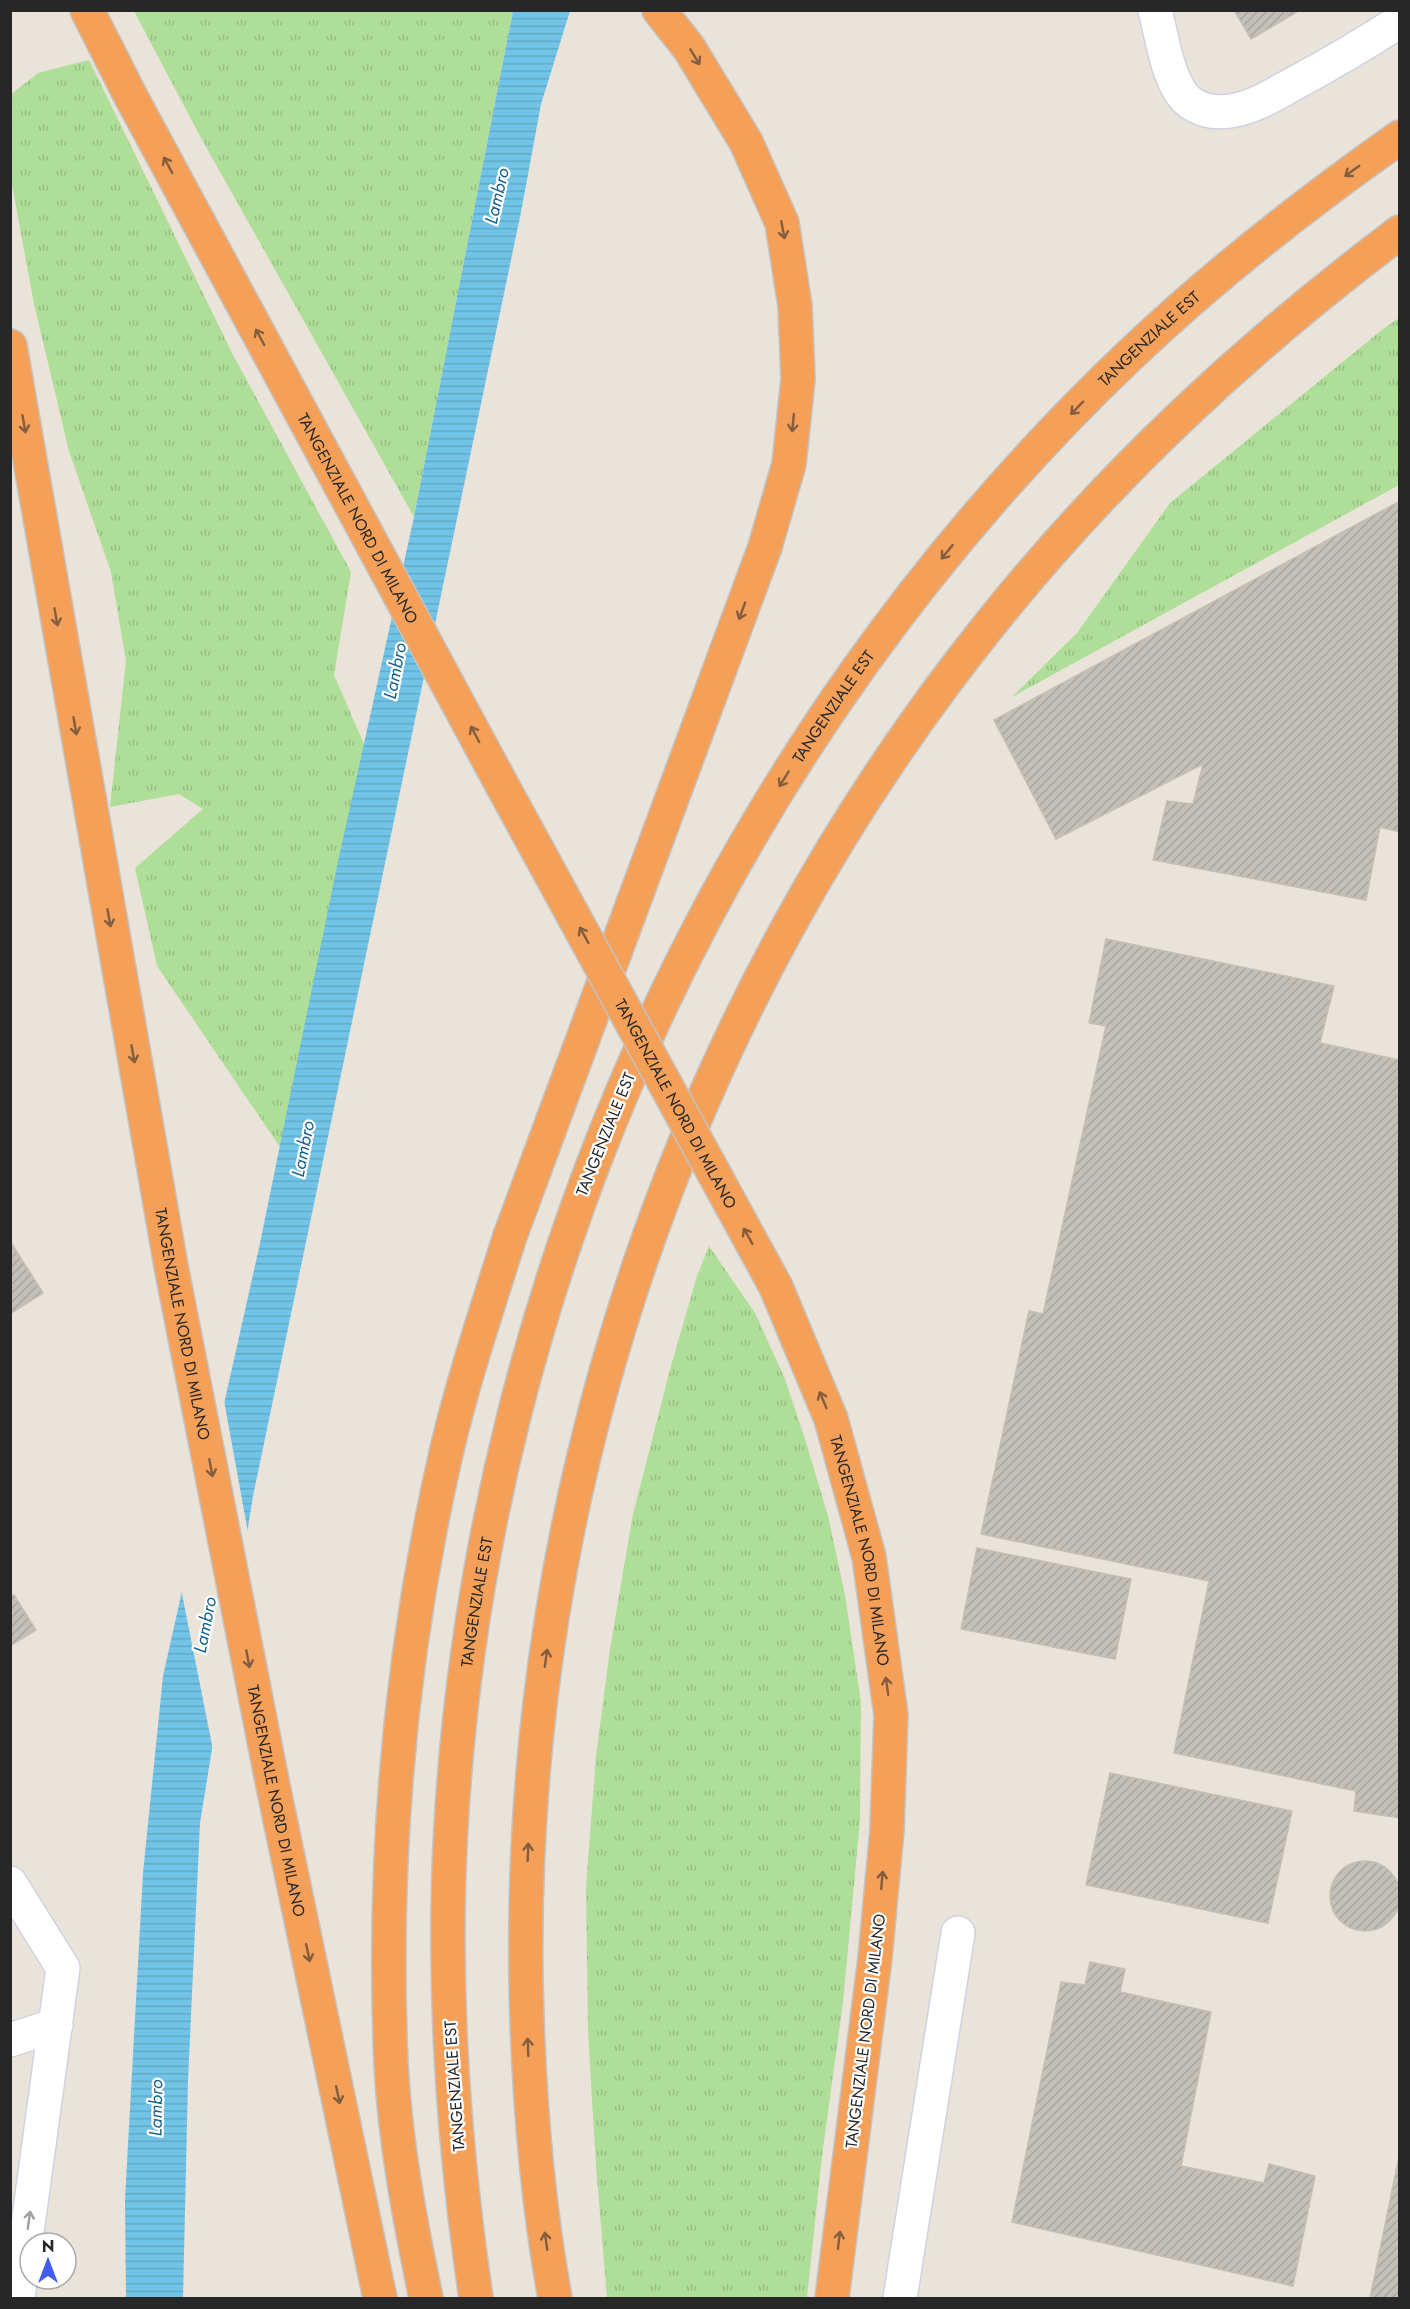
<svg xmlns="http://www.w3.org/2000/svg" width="1410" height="2309" font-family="Jost,sans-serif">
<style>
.grass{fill:url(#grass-tufts)}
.water{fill:url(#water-rules)}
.pier{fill:#e9e3d9}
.building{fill:url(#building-hatch);stroke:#c4bfb3;stroke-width:1.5}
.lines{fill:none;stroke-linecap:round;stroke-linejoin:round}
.minor-casing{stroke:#cfd2e0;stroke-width:36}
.highway-casing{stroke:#c3c3c3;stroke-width:36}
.minor{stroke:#fff;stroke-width:33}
.highway{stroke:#f5a059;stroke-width:33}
.highway-bridge-casing{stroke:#c3c3c3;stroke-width:36;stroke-linecap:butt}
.highway-bridge{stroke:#f5a059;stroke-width:33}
.oneway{stroke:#845d3e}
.oneway2{stroke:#9e9e9e}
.labels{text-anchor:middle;stroke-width:4.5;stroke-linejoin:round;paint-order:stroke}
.street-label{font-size:16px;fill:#272727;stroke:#fff}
.water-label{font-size:18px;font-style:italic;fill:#14618e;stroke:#fff}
</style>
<defs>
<pattern id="grass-tufts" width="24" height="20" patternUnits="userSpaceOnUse" patternTransform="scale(1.5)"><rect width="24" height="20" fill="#aede98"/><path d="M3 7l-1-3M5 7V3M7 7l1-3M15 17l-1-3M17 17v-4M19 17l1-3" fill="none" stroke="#96be83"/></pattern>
<pattern id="water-rules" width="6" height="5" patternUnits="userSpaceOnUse" patternTransform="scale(1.5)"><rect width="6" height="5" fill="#71c4e7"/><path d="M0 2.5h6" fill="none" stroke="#62a8c6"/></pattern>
<pattern id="building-hatch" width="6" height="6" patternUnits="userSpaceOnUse" patternTransform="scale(1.5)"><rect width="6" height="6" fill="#c4c0b9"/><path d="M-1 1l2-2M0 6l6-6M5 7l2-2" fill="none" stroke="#a8a59f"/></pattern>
</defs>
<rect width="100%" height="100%" fill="#e9e3d9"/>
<path class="grass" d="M134,11H513L414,517L201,138Z
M89,60L233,355L351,572L334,675L364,744L280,1147L157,966L135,868L203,809L179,794L110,807L126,661L111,572L69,451L34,304L11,179L10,95L38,73Z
M1399,318V485L1012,697L1077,633L1170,503L1383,329Z
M709,1246L755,1313L785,1379L805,1439L828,1516L845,1595L861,1702L860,1820L843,2002L822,2156L807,2298H607L596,2165L588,2032L586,1887L596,1756L610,1649L633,1514L671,1366L697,1276Z"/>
<path class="water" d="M513,11H570L541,104L521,212L253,1496L200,1823L188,2080L183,2298H126L125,2199L143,1873L163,1676L259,1248L337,866L414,517Z"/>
<path class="pier" d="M223,1395L249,1538L214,1755L180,1584Z"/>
<path class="building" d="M1234,10H1300L1251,39Z
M1400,501V832L1380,827L1366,900L1153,860L1167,801L1193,804L1203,764L1056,839L994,720Z
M1106,939L1334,986L1320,1043L1400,1060V1818L1354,1811L1356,1791L1174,1753L1209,1581L981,1534L1029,1311L1043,1314L1106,1026L1089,1023Z
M10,1241L43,1293L10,1314Z
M977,1548L1131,1579L1115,1659L961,1629Z
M14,1595L36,1630L10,1646V1597Z
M1110,1773L1292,1811L1268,1923L1086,1885Z
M1330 1896a35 35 0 1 1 70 0a35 35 0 1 1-70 0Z
M1090,1962L1125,1969L1120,1992L1211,2012L1181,2166L1264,2183L1269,2164L1315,2176L1293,2286L1012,2222L1061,1982L1085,1985Z
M1400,2152V2298H1370Z"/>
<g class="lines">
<defs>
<path id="minor" d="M1155,10C1162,37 1166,70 1181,93C1192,109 1212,114 1230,111C1254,108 1276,93 1297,82C1332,63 1366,43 1400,21
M10,1883L63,1968L18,2298
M10,2040L56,2025
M900,2298L958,1933"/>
<g id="highway">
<path id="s1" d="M87,10L130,95L502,785"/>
<path id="s2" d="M10,346L171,1266L272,1781L380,2298"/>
<path id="s3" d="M776,1287L831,1419L869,1557L891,1715L887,1830L875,1958L832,2298"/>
<path d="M426,2298C410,2221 395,2142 391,2063C382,1858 401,1649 447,1449C464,1377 488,1306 510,1236L765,547L789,464L798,379L795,306L782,223L746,142L689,48L659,10"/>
<path id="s4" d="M476,2298C453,2142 442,1984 451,1826C483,1272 726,740 1129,356C1213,276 1305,204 1400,137"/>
<path d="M555,2298C536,2194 528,2087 526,1981C518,1492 684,1005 991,623C1110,474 1248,346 1400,232"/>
</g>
</defs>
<use href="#minor" class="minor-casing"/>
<use href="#highway" class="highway-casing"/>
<use href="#minor" class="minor"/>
<use href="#highway" class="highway"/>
<defs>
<g id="highway-bridge">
<path id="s5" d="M502,785L776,1287"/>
</g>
</defs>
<use href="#highway-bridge" class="highway-bridge-casing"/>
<use href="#highway-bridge" class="highway-bridge"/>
</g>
<defs><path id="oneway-shaft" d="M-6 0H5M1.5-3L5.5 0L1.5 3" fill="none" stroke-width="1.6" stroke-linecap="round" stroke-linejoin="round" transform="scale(1.5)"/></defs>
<g class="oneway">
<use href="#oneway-shaft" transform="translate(695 57) rotate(59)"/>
<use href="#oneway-shaft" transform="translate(168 165) rotate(-118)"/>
<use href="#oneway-shaft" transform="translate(1352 171) rotate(144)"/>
<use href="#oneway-shaft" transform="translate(783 230) rotate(79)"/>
<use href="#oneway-shaft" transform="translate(260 337) rotate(-118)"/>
<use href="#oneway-shaft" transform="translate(1077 408) rotate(134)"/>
<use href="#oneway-shaft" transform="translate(793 423) rotate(96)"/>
<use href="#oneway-shaft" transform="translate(24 424) rotate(80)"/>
<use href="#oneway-shaft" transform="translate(947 552) rotate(129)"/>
<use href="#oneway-shaft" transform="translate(742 611) rotate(110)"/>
<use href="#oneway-shaft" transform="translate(56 617) rotate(80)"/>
<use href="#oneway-shaft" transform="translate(75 726) rotate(80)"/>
<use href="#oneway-shaft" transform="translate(475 734) rotate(-118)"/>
<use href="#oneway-shaft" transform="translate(784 779) rotate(122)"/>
<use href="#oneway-shaft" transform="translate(109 918) rotate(80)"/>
<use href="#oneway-shaft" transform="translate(584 935) rotate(-119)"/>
<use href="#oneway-shaft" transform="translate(133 1054) rotate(80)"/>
<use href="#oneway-shaft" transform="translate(748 1236) rotate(-119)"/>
<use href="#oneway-shaft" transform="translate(823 1400) rotate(-113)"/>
<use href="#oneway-shaft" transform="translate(211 1468) rotate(79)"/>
<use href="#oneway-shaft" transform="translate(546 1658) rotate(-82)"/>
<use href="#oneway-shaft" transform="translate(248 1659) rotate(79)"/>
<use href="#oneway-shaft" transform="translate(887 1686) rotate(-98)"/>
<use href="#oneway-shaft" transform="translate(528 1852) rotate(-88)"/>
<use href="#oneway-shaft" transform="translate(882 1880) rotate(-85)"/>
<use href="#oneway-shaft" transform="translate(308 1953) rotate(78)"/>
<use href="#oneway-shaft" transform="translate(528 2047) rotate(-92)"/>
<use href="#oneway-shaft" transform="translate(338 2095) rotate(78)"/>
<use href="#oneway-shaft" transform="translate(839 2240) rotate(-83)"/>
<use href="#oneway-shaft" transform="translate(546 2241) rotate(-98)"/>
</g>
<use class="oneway2" href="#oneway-shaft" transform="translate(29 2220) rotate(-82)"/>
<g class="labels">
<g class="street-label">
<text dy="6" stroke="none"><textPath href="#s4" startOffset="2157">TANGENZIALE EST</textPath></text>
<text dy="6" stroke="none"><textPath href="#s1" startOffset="576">TANGENZIALE NORD DI MILANO</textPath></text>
<text dy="6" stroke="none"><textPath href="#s4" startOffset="1671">TANGENZIALE EST</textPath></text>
<text dy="6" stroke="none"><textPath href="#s5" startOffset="363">TANGENZIALE NORD DI MILANO</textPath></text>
<text transform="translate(605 1134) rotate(-68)" y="6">TANGENZIALE EST</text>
<text dy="6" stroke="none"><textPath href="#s2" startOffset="993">TANGENZIALE NORD DI MILANO</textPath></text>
<text dy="6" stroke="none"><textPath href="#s3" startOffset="278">TANGENZIALE NORD DI MILANO</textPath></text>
<text dy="6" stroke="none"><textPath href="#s4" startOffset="699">TANGENZIALE EST</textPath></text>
<text dy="6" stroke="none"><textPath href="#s2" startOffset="1479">TANGENZIALE NORD DI MILANO</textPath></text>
<text transform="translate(865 2031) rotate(-83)" y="6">TANGENZIALE NORD DI MILANO</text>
<text transform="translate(454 2086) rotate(-94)" y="6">TANGENZIALE EST</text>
</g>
<g class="water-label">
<text transform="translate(497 196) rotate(-77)" y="6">Lambro</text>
<text transform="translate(395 671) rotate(-79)" y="6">Lambro</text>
<text transform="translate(303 1149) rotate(-79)" y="6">Lambro</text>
<text transform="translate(205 1625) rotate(-79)" y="6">Lambro</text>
<text transform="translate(156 2108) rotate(-89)" y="6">Lambro</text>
</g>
</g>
<rect width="1410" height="2309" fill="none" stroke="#272727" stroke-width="24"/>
<g transform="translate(48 2261)"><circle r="28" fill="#ffffff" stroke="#a9a9a9" stroke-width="1.5"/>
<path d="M0-4.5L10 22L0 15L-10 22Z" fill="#415cef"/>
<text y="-9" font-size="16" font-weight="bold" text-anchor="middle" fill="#272727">N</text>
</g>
</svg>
